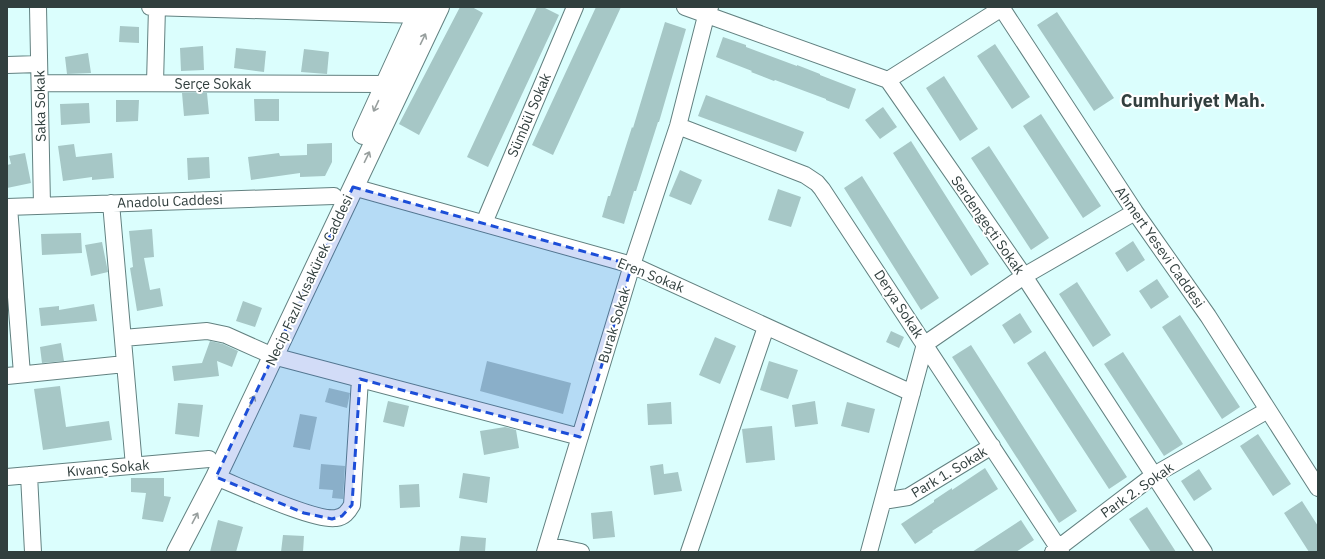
<svg xmlns="http://www.w3.org/2000/svg" width="1325" height="559" font-family="'IBM Plex Sans',sans-serif">
<style>
.building{fill:#a6c7c6}
.lines{fill:none;stroke-linecap:round;stroke-linejoin:round}
.minor-casing{stroke:#628180;stroke-width:18}
.tertiary-casing{stroke:#628180;stroke-width:22}
.minor{stroke:#fff;stroke-width:16}
.tertiary{stroke:#fff;stroke-width:20}
.oneway{stroke:#989f9e}
.marked{fill:#1d4ed8;fill-opacity:0.2;stroke:#1d4ed8;stroke-width:3;stroke-dasharray:8 5;stroke-linejoin:round}
.labels{text-anchor:middle;stroke-width:4;stroke-linejoin:round;paint-order:stroke}
.street-label{font-size:14px;fill:#313f3e;stroke:#fff}
.district-label{font-size:18px;font-weight:bold;fill:#313f3e;stroke:#fff}
</style>
<rect width="100%" height="100%" fill="#dbfefd"/>
<path class="building" d="M460,7H472L483,13L419,135L399,124Z
M537,7H543L559,15L488,167L467,157Z
M596,7H621L553,155L532,145Z
M1057,12L1114,98L1094,111L1037,25Z
M665,22L686,29L659,122H658L636,191H634L624,224L602,217L608,196H610L632,127L633,128Z
M120,26L139,27V43L119,42Z
M723,37L746,45V47L797,66V65L820,74V75L856,89L849,109L826,100V99L775,80L774,81L751,72L752,71L716,57Z
M995,44L1030,97L1012,109L977,56Z
M203,46L204,70L181,71L180,48Z
M236,48L266,51L264,72L234,68Z
M304,49L329,52L327,74L301,72Z
M88,53L91,73L67,74L65,57Z
M944,76L978,129L960,141L926,88Z
M182,93H207L209,114L184,116Z
M706,95L804,132L796,152L698,116Z
M254,99H279V121H255Z
M116,100H139L138,121L116,122Z
M89,103L90,123L61,125L60,104Z
M883,107L897,127L880,139L865,120Z
M1041,114L1101,206L1083,218L1023,126Z
M911,141L989,264L971,276L893,153Z
M332,143V162L325,176L300,177V173L251,180L248,157L279,153L280,156L307,155V144Z
M74,144L76,157L112,153L114,178L92,180V177L63,181L58,146Z
M989,146L1049,238L1031,250L971,158Z
M25,153L31,183L7,188V165L11,164L9,156Z
M209,157L210,178L188,180L187,158Z
M680,170L702,180L691,205L669,196Z
M862,176L939,298L921,310L844,188Z
M778,189L801,197L791,227L768,220Z
M152,229L154,257L144,258L150,290L160,288L163,306L137,311L130,268L133,267L129,231Z
M81,233L82,253L42,255L41,234Z
M1133,241L1145,260L1127,272L1115,253Z
M102,242L108,272L91,276L85,245Z
M1157,279L1169,297L1151,309L1139,291Z
M1077,282L1111,335L1093,347L1059,294Z
M243,301L262,308L255,327L236,321Z
M94,304L97,321L41,326L39,308L59,306V310Z
M1020,313L1032,332L1014,344L1002,325Z
M1180,315L1240,407L1222,419L1162,327Z
M891,331L904,337L899,348L886,342Z
M715,337L736,346L720,384L699,375Z
M210,341L223,344L238,351L232,367L217,361L219,376L174,381L172,366L202,363Z
M61,343L64,361L42,363L40,347Z
M971,345L1077,511L1059,523L952,357Z
M1045,351L1127,477L1109,489L1027,363Z
M1123,352L1183,444L1164,456L1104,364Z
M487,361L571,383L563,414L480,391Z
M769,361L798,370L788,399L760,390Z
M60,386L66,427L109,421L112,440L43,450L34,389Z
M329,388L350,393L347,408L325,402Z
M388,401L409,406L404,427L383,422Z
M815,401L818,424L795,427L792,405Z
M671,402L672,424L648,425L647,404Z
M847,402L875,409L869,433L841,426Z
M178,403L203,405L199,437L175,434Z
M300,414L317,417L310,450L293,447Z
M772,426L775,460L746,463L742,429Z
M505,427L516,430L519,448L484,455L480,431Z
M1258,434L1291,484L1273,496L1240,446Z
M321,464L345,466L343,499L332,498L333,490L319,489Z
M663,464L664,474L678,472L682,491L654,495L650,466Z
M985,468L998,489L932,531L933,532L915,544L901,524L934,502V500L952,488V490Z
M1199,469L1212,489L1194,501L1181,481Z
M463,473L490,477L487,503L459,498Z
M131,478H164V496L171,497L163,522L142,519L146,493L131,492Z
M419,484L420,507L400,508L399,485Z
M1302,501L1318,526V552H1309L1284,513Z
M1147,507L1176,552H1151L1129,519Z
M612,511L615,537L593,539L591,513Z
M218,520L243,527L236,552H210Z
M1021,520L1034,540L1016,552H972Z
M283,535L304,536L303,552H281Z
M461,536L486,538L485,552H459Z"/>
<g class="lines">
<defs>
<path id="minor" d="M38,7L42,205
M150,7L418,15
M685,7L888,80L1024,276L1204,552
M1001,7L1135,212L1208,316L1318,488
M7,65L39,64
M888,80L1002,8
M40,83L386,84
M155,83L157,7
M678,126L805,175L817,183L822,189L1061,552
M353,187L632,265L912,393
M111,203L134,466
M7,207L334,196
M9,207L22,374
M484,223L575,7
M123,338L207,331L226,335L273,356L580,437
M7,376L125,364
M29,475L33,552
M7,477L209,459
M216,477C239,486 315,522 336,518C344,517 348,512 352,505L360,379
M883,501L908,497L992,446
M547,545L581,552
M545,552L632,265L678,126L706,16L710,7
M689,552L766,327
M869,552L925,344L1024,276L1135,212
M1053,552L1154,475L1268,410"/>
<path id="tertiary" d="M363,134L421,7
M177,552L216,477L439,7"/>
</defs>
<use href="#minor" class="minor-casing"/>
<use href="#tertiary" class="tertiary-casing"/>
<use href="#minor" class="minor"/>
<use href="#tertiary" class="tertiary"/>
</g>
<defs><path id="oneway-shaft" d="M-6 0H5M1.5-3L5.5 0L1.5 3" fill="none" stroke-width="1.6" stroke-linecap="round" stroke-linejoin="round"/></defs>
<g class="oneway">
<use href="#oneway-shaft" transform="translate(423 39) rotate(-64)"/>
<use href="#oneway-shaft" transform="translate(376 106) rotate(115)"/>
<use href="#oneway-shaft" transform="translate(367 157) rotate(-64)"/>
<use href="#oneway-shaft" transform="translate(252 401) rotate(-65)"/>
<use href="#oneway-shaft" transform="translate(195 518) rotate(-62)"/>
</g>
<path class="marked" d="M353,187L632,265L580,437L360,379L352,505L342,516L332,519L304,513L216,477Z"/>
<g class="labels">
<g class="street-label">
<text x="213" y="89">Serçe Sokak</text>
<text transform="translate(40 106) rotate(-91)" y="5">Saka Sokak</text>
<text transform="translate(529 115) rotate(-67)" y="5">Sümbül Sokak</text>
<text transform="translate(170 201) rotate(-2)" y="5">Anadolu Caddesi</text>
<text transform="translate(988 225) rotate(55)" y="5">Serdengeçti Sokak</text>
<text transform="translate(1160 247) rotate(55)" y="5">Ahmert Yesevi Caddesi</text>
<text transform="translate(651 275) rotate(22)" y="5">Eren Sokak</text>
<text transform="translate(309 280) rotate(-65)" y="5">Necip Fazıl Kısakürek Caddesi</text>
<text transform="translate(899 304) rotate(57)" y="5">Derya Sokak</text>
<text transform="translate(614 325) rotate(-73)" y="5">Burak Sokak</text>
<text transform="translate(108 468) rotate(-5)" y="5">Kıvanç Sokak</text>
<text transform="translate(949 472) rotate(-31)" y="5">Park 1. Sokak</text>
<text transform="translate(1137 490) rotate(-35)" y="5">Park 2. Sokak</text>
</g>
<g class="district-label">
<text x="1193" y="107">Cumhuriyet Mah.</text>
</g>
</g>
<rect width="1325" height="559" fill="none" stroke="#313f3e" stroke-width="16"/>
</svg>
